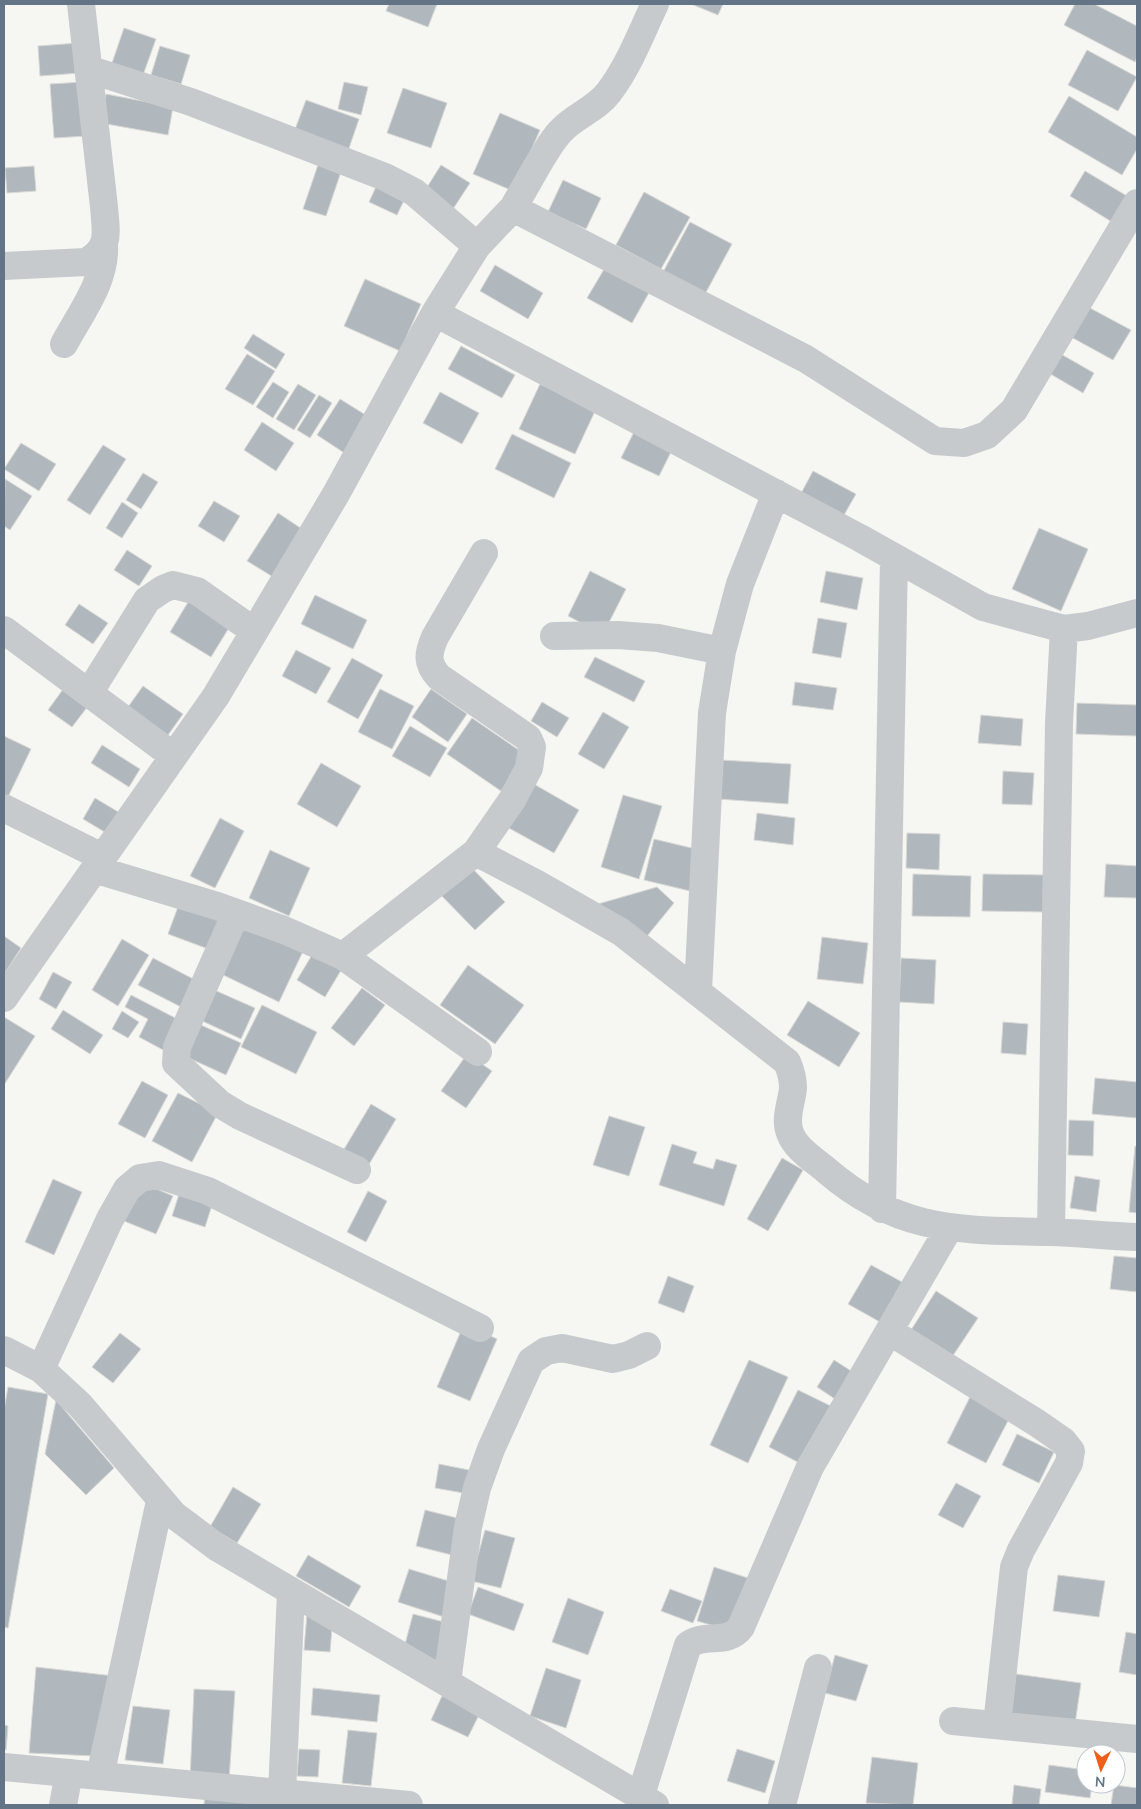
<svg xmlns="http://www.w3.org/2000/svg" width="1141" height="1809" font-family="'Nunito Sans',sans-serif">
<style>
.building{fill:#b0b7bd;stroke:#d8d8d5}
.lines{fill:none;stroke-linecap:round;stroke-linejoin:round}
.minor{stroke:#c6cacd;stroke-width:28}
.tertiary{stroke:#c6cacd;stroke-width:28}
</style>
<rect width="100%" height="100%" fill="#f6f7f3"/>
<path class="building" d="M389,4H437L428,27L386,11Z
M691,4H723L718,15Z
M1075,4H1094L1137,26V57L1135,62L1064,25Z
M124,28L156,39L143,75L112,63Z
M78,43L80,73L40,76L38,46Z
M160,46L190,55L181,84L151,75Z
M1087,50L1137,77L1118,111L1068,85Z
M83,82L87,136L54,138L50,84Z
M344,82L368,87L361,115L338,109Z
M403,88L447,103L431,148L387,133Z
M106,94L173,107L168,135L101,123Z
M1069,96L1137,137V149L1122,175L1048,132Z
M306,100L359,119L348,151L294,132Z
M500,113L540,130L513,191L473,174Z
M320,159L343,166L326,216L303,209Z
M441,165L470,183L453,209L424,192Z
M34,166L36,191L7,193L5,168Z
M1085,171L1127,196L1112,222L1070,196Z
M380,178L408,192L397,215L369,202Z
M563,180L601,198L586,229L548,212Z
M644,192L690,217L661,269L616,245Z
M690,222L732,244L704,296L662,274Z
M495,265L543,293L528,319L480,291Z
M606,266L650,291L632,323L587,298Z
M365,279L421,304L400,351L344,326Z
M1088,307L1131,330L1113,360L1071,337Z
M253,334L285,354L276,369L244,348Z
M461,346L515,375L502,398L448,369Z
M1059,353L1094,373L1083,393L1047,372Z
M247,354L275,371L253,405L225,389Z
M273,382L289,392L273,418L256,407Z
M298,384L316,395L294,430L276,419Z
M540,384L596,409L575,454L519,429Z
M440,392L479,413L462,444L423,423Z
M319,395L332,403L310,438L297,430Z
M340,399L372,419L349,456L317,435Z
M262,422L294,443L276,471L244,450Z
M635,430L673,448L659,476L621,458Z
M512,434L571,463L554,498L495,469Z
M21,443L56,464L39,491L4,469Z
M103,445L126,459L90,515L67,500Z
M813,471L856,494L840,522L798,499Z
M143,473L158,482L141,509L126,500Z
M5,479L32,496L10,530L4,526Z
M214,501L240,516L224,542L198,526Z
M122,502L138,513L122,538L106,528Z
M278,513L308,533L278,580L247,561Z
M1039,528L1088,549L1061,611L1012,589Z
M127,550L152,566L139,586L114,570Z
M590,571L626,589L603,634L568,616Z
M826,571L863,578L857,610L820,602Z
M193,594L235,618L211,657L170,632Z
M315,595L367,620L353,649L301,624Z
M79,604L108,623L93,644L65,625Z
M818,618L847,623L841,658L812,653Z
M296,650L331,668L316,694L282,676Z
M595,657L645,681L634,702L584,677Z
M352,658L383,675L358,719L327,702Z
M795,682L837,688L833,710L792,705Z
M143,686L183,714L168,735L128,707Z
M64,688L88,706L72,727L48,710Z
M380,689L414,706L392,749L358,732Z
M431,689L467,714L448,742L412,717Z
M542,702L569,718L557,737L531,721Z
M1077,703L1137,705V736L1076,734Z
M603,712L629,727L604,769L578,754Z
M981,715L1023,719L1021,746L978,743Z
M472,718L526,755L501,791L447,754Z
M410,726L447,748L430,777L392,756Z
M4,736L31,749L8,797L4,795Z
M102,745L140,769L129,787L91,763Z
M721,760L791,764L788,804L718,799Z
M321,763L361,786L337,827L297,804Z
M1003,771L1034,773L1032,805L1002,804Z
M532,783L579,810L554,853L507,827Z
M623,795L662,806L639,879L601,867Z
M95,798L120,813L108,834L83,819Z
M757,813L795,818L793,845L754,840Z
M220,818L244,831L215,888L190,876Z
M907,833L940,834L939,870L906,868Z
M654,839L700,850L690,891L644,880Z
M270,850L310,868L289,916L249,898Z
M465,861L505,902L475,930L435,889Z
M1106,864L1137,866V898L1104,897Z
M913,874L971,876L970,917L912,916Z
M983,874L1046,875L1045,912L982,911Z
M657,887L674,903L643,941L598,904Z
M182,896L232,915L219,953L168,934Z
M243,918L305,947L279,1002L217,972Z
M4,936L21,948L4,974Z
M822,937L868,943L863,984L817,979Z
M122,939L149,955L118,1006L92,990Z
M315,950L343,967L325,997L297,980Z
M153,958L201,983L187,1010L138,985Z
M901,958L936,960L934,1004L899,1002Z
M468,965L524,1005L495,1044L440,1005Z
M53,972L72,982L56,1009L39,999Z
M362,988L385,1005L354,1046L331,1028Z
M212,989L255,1008L241,1039L198,1019Z
M131,995L183,1022L167,1052L139,1037L148,1019L125,1007Z
M808,1001L860,1033L839,1067L787,1035Z
M262,1005L317,1032L296,1074L241,1047Z
M63,1010L103,1035L90,1054L51,1029Z
M122,1011L139,1022L128,1038L112,1029Z
M4,1017L35,1036L4,1085Z
M194,1022L241,1043L226,1075L180,1054Z
M1003,1022L1028,1024L1026,1055L1001,1053Z
M467,1054L492,1071L466,1108L441,1091Z
M1095,1078L1137,1082V1118L1092,1114Z
M142,1081L168,1095L145,1138L118,1124Z
M178,1093L218,1113L192,1162L152,1141Z
M371,1104L396,1119L365,1171L340,1156Z
M609,1116L645,1127L629,1176L593,1165Z
M1069,1120L1094,1121L1093,1156L1068,1155Z
M672,1144L697,1152L693,1163L713,1169L716,1159L737,1165L724,1206L659,1185Z
M1135,1146L1137,1147V1213L1129,1212Z
M782,1158L803,1170L768,1231L747,1219Z
M1075,1176L1100,1180L1096,1212L1070,1208Z
M53,1179L82,1192L54,1255L25,1242Z
M140,1182L173,1196L156,1234L124,1221Z
M181,1188L214,1199L205,1227L172,1216Z
M368,1191L387,1201L366,1242L347,1232Z
M1114,1256L1137,1258V1292L1110,1289Z
M871,1265L902,1282L880,1322L848,1304Z
M668,1276L694,1286L684,1313L658,1303Z
M936,1291L978,1318L952,1357L911,1330Z
M464,1324L497,1339L470,1401L437,1387Z
M120,1333L141,1349L113,1383L92,1367Z
M749,1360L788,1377L748,1463L710,1445Z
M834,1360L859,1376L841,1403L817,1387Z
M8,1387L48,1394L8,1628L4,1627V1410Z
M798,1390L837,1409L807,1467L769,1447Z
M970,1397L1010,1417L986,1463L947,1443Z
M56,1400L114,1468L86,1495L45,1454Z
M1017,1434L1054,1452L1039,1483L1002,1465Z
M439,1464L474,1471L469,1494L435,1488Z
M956,1483L981,1496L963,1528L938,1515Z
M233,1487L261,1504L237,1543L210,1527Z
M425,1510L469,1521L460,1557L416,1546Z
M485,1530L515,1538L501,1588L471,1581Z
M308,1555L361,1586L349,1607L296,1576Z
M714,1567L751,1579L735,1632L697,1621Z
M409,1569L455,1583L444,1617L398,1602Z
M1058,1575L1105,1581L1099,1617L1053,1611Z
M478,1587L524,1604L514,1631L468,1614Z
M670,1589L702,1601L693,1623L661,1611Z
M568,1598L604,1612L588,1655L552,1642Z
M307,1613L333,1616L330,1652L304,1650Z
M413,1614L448,1623L438,1661L403,1652Z
M1126,1632L1137,1634V1675L1119,1672Z
M835,1655L868,1665L856,1701L825,1693Z
M36,1667L114,1676L94,1756L29,1753Z
M546,1668L581,1680L566,1728L530,1716Z
M1016,1674L1081,1683L1075,1724L1011,1715Z
M313,1688L380,1695L377,1722L311,1715Z
M194,1689L235,1691L229,1781L190,1779Z
M442,1696L480,1713L468,1737L431,1720Z
M133,1706L170,1710L163,1764L125,1760Z
M4,1725L8,1726L6,1750L4,1749Z
M348,1730L377,1733L371,1786L342,1783Z
M299,1749L320,1750L318,1777L297,1776Z
M737,1749L775,1761L765,1793L727,1781Z
M872,1757L918,1763L913,1805L866,1803Z
M1049,1765L1086,1770V1784H1092L1090,1798L1045,1792Z
M1014,1785L1041,1789L1039,1805H1012Z
M1114,1785L1137,1788V1805H1111Z
M205,1794L257,1799L256,1805H204Z"/>
<g class="lines">
<path class="minor" d="M88,69L191,102L385,177L414,192L477,246
M513,208C526,187 544,150 559,133C573,116 596,110 609,92C629,66 641,33 655,4
M4,266L86,262C111,248 106,233 104,207L81,4
M435,313L860,538L983,607L1064,629L1088,626L1137,613
M64,344C80,314 106,281 104,246
M4,630L172,755
M554,636L618,635L658,638L722,651
M89,693L147,600L163,589L173,585L197,591L254,631
M4,808L102,857
M476,852L537,884L621,932L787,1062C791,1071 793,1078 793,1088C792,1102 784,1118 790,1133C796,1149 813,1159 826,1170C899,1233 959,1230 1050,1232C1079,1233 1108,1236 1137,1237
M94,869L217,906L284,930L343,956L478,1052
M236,913L177,1047L176,1063L220,1104L240,1116L357,1170
M343,956L476,852L512,800L529,768L532,747L528,738L439,677C426,663 428,653 435,637L484,553
M698,991L712,713L722,651L740,584L776,493
M4,998L216,696L336,494L435,313L477,246L513,208L806,359L935,441L964,443L987,435L1014,410L1137,203
M882,1209L894,557
M1051,1232L1059,723L1064,629
M889,1331L1037,1423L1063,1441L1071,1451L1069,1463L1021,1550L1014,1567L997,1725
M41,1369L110,1219L127,1189L140,1178L159,1175L208,1191L480,1328
M447,1682L468,1527L477,1488L491,1449L531,1361L546,1351L562,1348L613,1359L629,1355L647,1346
M953,1721L1137,1739
M100,1776L160,1501
M282,1793L291,1592
M640,1798L688,1645C706,1632 727,1646 741,1627L810,1467L949,1228
M63,1805L69,1773
M782,1805L818,1668"/>
<path class="tertiary" d="M4,1350L41,1369L80,1405L174,1515L218,1548L655,1805
M4,1767L409,1805"/>
</g>
<rect width="1141" height="1809" fill="none" stroke="#637486" stroke-width="10"/>
<g transform="translate(1101 1769) rotate(184)"><circle r="24" fill="#ffffff" stroke="#c1c7cf"/>
<path d="M0-4L9 19L0 12L-9 19Z" fill="#f05f1a"/>
<text y="-8" font-size="14" font-weight="bold" text-anchor="middle" fill="#637486">N</text>
</g>
</svg>
